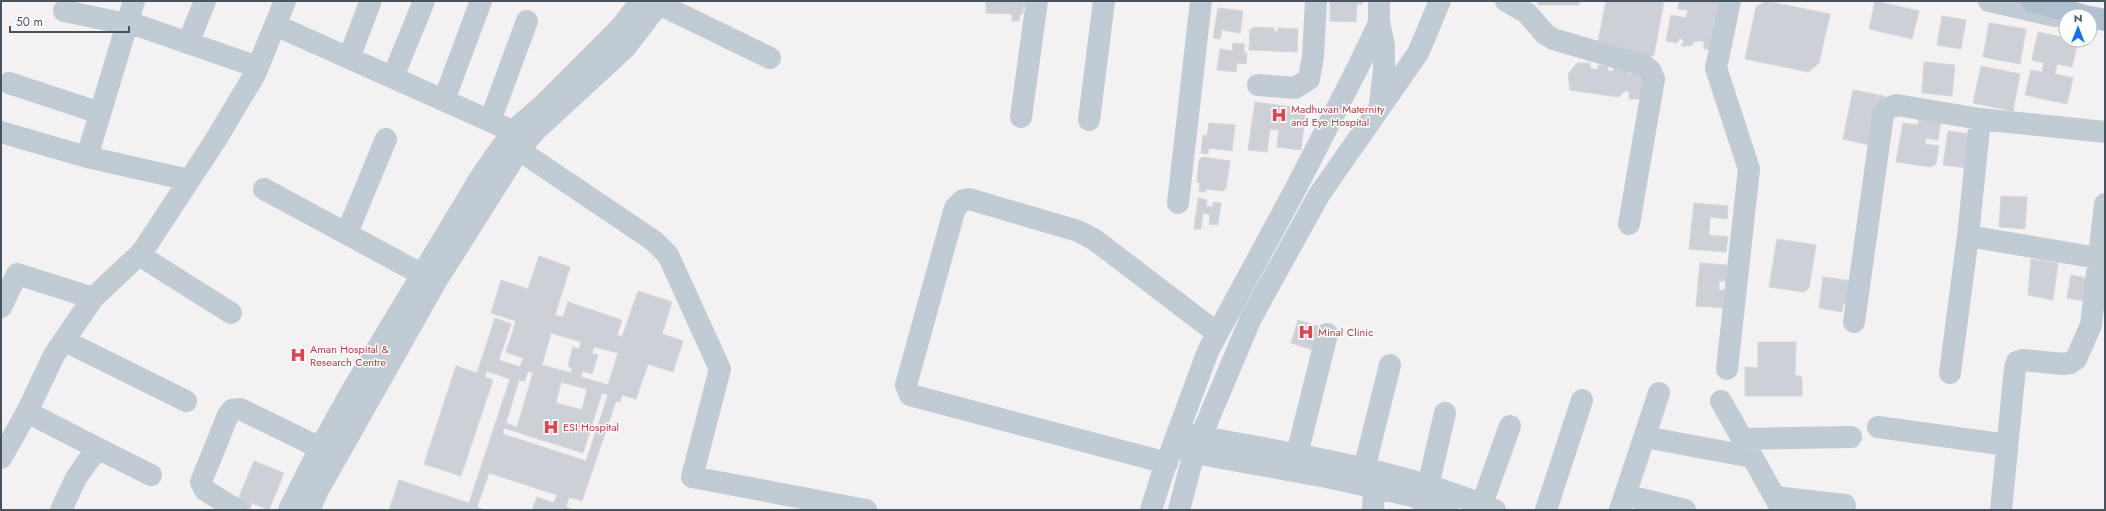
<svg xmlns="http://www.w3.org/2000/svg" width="2106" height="511" font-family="Jost,sans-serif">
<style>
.building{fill:#cdd0d6;stroke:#d5d7dd;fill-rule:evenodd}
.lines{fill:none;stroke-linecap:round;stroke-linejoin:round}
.minor{stroke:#c1cbd3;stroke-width:22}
.major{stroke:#afc1d1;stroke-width:22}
.labels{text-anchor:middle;stroke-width:3;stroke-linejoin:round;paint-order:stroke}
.health-label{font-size:11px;fill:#be3a42;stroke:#fff;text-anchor:start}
</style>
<rect width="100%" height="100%" fill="#f3f1f1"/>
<path class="building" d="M986,1H1027L1026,7H1023V14H1020L1019,21H1012V14L986,13Z
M1330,1H1362V4H1357L1356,22L1330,21Z
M1538,1H1579V5H1538Z
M1606,1H1664L1654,55L1648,57L1597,47Z
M1679,1H1724L1720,20L1714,19L1713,27L1717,30L1711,49H1704V41H1695L1691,46H1681L1684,41L1680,38L1677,43L1666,41L1671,15L1686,18L1688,10L1678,9Z
M1766,1L1830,14L1819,63L1808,72L1745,59L1756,7Z
M1875,1L1919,11L1912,39L1869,29Z
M1218,8L1243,11L1240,33L1222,30L1220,39L1213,38Z
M1942,16L1966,20L1961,49L1937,45Z
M1989,23L2026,29L2020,64L1983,57Z
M1254,27L1274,28V31L1278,32V28L1298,29L1297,52L1249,50L1250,30Z
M2038,32L2066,38V40L2078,41L2072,67L2057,64L2055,74L2073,78L2067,104L2025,95L2031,70L2042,72L2044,63L2032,60Z
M1233,43L1244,44V53H1247L1246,64L1237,63L1236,72L1217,70L1220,49L1232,51Z
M1924,62L1955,65L1952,96L1922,93Z
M1577,63H1590V68L1598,70V65L1608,66V71H1613L1615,66L1628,68L1627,74H1632L1633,70L1645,72L1643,99H1629V91H1625L1618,97L1570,90L1568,74Z
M1981,66L2020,74L2013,111L1973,103Z
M1853,90L1884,96L1873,146L1843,139Z
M1255,102L1306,109L1301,150L1277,147L1279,130L1270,129L1267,152L1248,150Z
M1919,118L1941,121L1938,140L1926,138L1925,144L1939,146L1936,164L1931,167L1896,162L1903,123L1918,125Z
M1209,123L1235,125L1232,151L1209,148L1208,154L1201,153L1203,135L1207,136Z
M1948,131L1971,134L1966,168L1943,165Z
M1202,157L1230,161L1226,188L1223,191L1206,189L1205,192L1199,191L1200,183L1197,182L1199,160Z
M2001,196L2027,197L2025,229L1999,227Z
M1198,198L1207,200L1206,206L1213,207V202L1221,203L1218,225L1209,224L1210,215L1203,213L1201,229H1194Z
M1694,203L1728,206L1727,219L1710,217L1709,235L1728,237L1726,252L1689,249Z
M1777,239L1816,245L1809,288L1804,292L1769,287Z
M539,256L570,267L555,315L563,317L568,302L622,320L617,335L622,337L638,291L672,302L662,334L683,341L673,372L648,364L636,399L622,395L620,402L616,401L582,501L569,497L566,507L575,510H532L537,497L554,503L557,495L489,473L477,507L485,510H389L399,480L469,503L510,379L487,371L485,377L493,380L461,476L424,464L456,366L477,373L495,318L511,324L499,360L520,367L523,358L506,352L516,321L491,313L501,280L528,289ZM551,333L581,342L579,349L573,347L568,366L572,368L571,373L542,365ZM594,347L618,353L608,385L581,377L583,371L592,374L598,355L592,353ZM528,371L533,373L517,427L506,423L519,380L525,381ZM561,382L587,389L582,410L556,403ZM602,393L608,395L586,461L503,434L504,428L583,453Z
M2031,259L2058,263L2053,300L2028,295Z
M1700,263L1727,265L1726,281H1719V290H1727L1726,308L1696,306Z
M2071,275L2092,279L2088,302L2067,298Z
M1823,277L1853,281L1850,305L1843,304L1842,312L1819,308Z
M1298,320L1321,327L1313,350L1291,343Z
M1758,342H1796L1795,375L1802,377V396H1745V367L1758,368Z
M254,461L284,473L269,510L252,503L250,509L236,504Z"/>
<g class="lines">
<path class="minor" d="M1379,1V23L1384,45V70L1380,105
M1506,1L1527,13L1545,34L1553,39L1645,66L1650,70L1654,79L1629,224
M1989,1L2055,16
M659,4L770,58
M64,11L127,24
M128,22L258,67
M275,25L526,137
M188,43L205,1
M349,58L370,3
M393,77L424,1
M9,83L100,113
M1258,85L1295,88L1309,79L1313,56L1316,1
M444,100L481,1
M1021,117L1037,1
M1089,120L1104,1
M490,121L527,21
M1,132L87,157L189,180
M519,150L654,241L668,255L720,369L692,477L866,510
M87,157L134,1
M264,189L421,274
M1178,203L1201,1
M347,233L386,139
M1968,236L2098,258
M139,255L231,313
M1,307L17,274L93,298
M1854,322L1883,115L1888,108L1897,105L1980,119L2105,132
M65,341L186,401
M1727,369L1749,169L1716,68L1730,1
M1950,373L1968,236L1980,119
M1721,401L1782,510
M27,412L97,448L76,478L61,510
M1878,427L2007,445
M1187,434C1291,454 1397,468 1495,510
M1645,437L1752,457
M1742,439L1851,437
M97,448L151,475
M1180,448L1194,453L1327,477L1412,496L1448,510
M1297,454L1327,334
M1,458L27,412L54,355L93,298L142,252L215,141L255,74L285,1
M1167,463L910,395L906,385L955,208L963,200L969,199L1078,231L1095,240L1217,333
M1364,469L1390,365
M1428,486L1445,413
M1625,495L1685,510
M1775,497L1845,505
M1482,504L1510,426
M237,510L205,490L201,482L228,415L232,410L240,409L320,448
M289,510L320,448L350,394L482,175L513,131L543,105L622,26L641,1
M309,510L318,490L435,283L519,150L535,131L625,48L661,1
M1151,510L1162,475L1208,351L1296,188L1358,67L1379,23
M1179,510L1194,453L1251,318L1319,195L1418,53L1440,1
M1373,510L1374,488
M1546,510L1582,400
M1620,510L1659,393
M2001,510L2015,368L2017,362L2023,360L2063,364L2070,363L2076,359L2091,325L2105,204"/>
<path class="major" d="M2032,1L2085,16
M2090,17L2105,20"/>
</g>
<defs>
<symbol id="hospital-bare" viewBox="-9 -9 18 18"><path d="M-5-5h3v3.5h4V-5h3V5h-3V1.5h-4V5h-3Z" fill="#e0444e" stroke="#fff" stroke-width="2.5" paint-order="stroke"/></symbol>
</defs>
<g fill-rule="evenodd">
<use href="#hospital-bare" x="1268" y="104" width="22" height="22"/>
<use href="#hospital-bare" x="1295" y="321" width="22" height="22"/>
<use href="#hospital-bare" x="287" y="344" width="22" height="22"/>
<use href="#hospital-bare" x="540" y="416" width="22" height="22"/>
</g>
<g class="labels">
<g class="health-label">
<text x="1291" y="113">Madhuvan Maternity<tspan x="1291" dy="13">and Eye Hospital</tspan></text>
<text x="1318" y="336">Minal Clinic</text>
<text x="310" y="353">Aman Hospital &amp;<tspan x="310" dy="13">Research Centre</tspan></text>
<text x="563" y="431">ESI Hospital</text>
</g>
</g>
<rect width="2106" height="511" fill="none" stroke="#475460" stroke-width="4"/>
<g transform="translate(2078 28)"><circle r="19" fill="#ffffff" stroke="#b5bbbf"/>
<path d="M0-3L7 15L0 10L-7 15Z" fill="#0f73ef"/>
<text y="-6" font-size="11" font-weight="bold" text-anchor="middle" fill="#475460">N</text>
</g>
<path d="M10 26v6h119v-6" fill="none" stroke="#475460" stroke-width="2"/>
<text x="16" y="26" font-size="12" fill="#475460" stroke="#ffffff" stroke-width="3" paint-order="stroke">50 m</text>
</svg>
